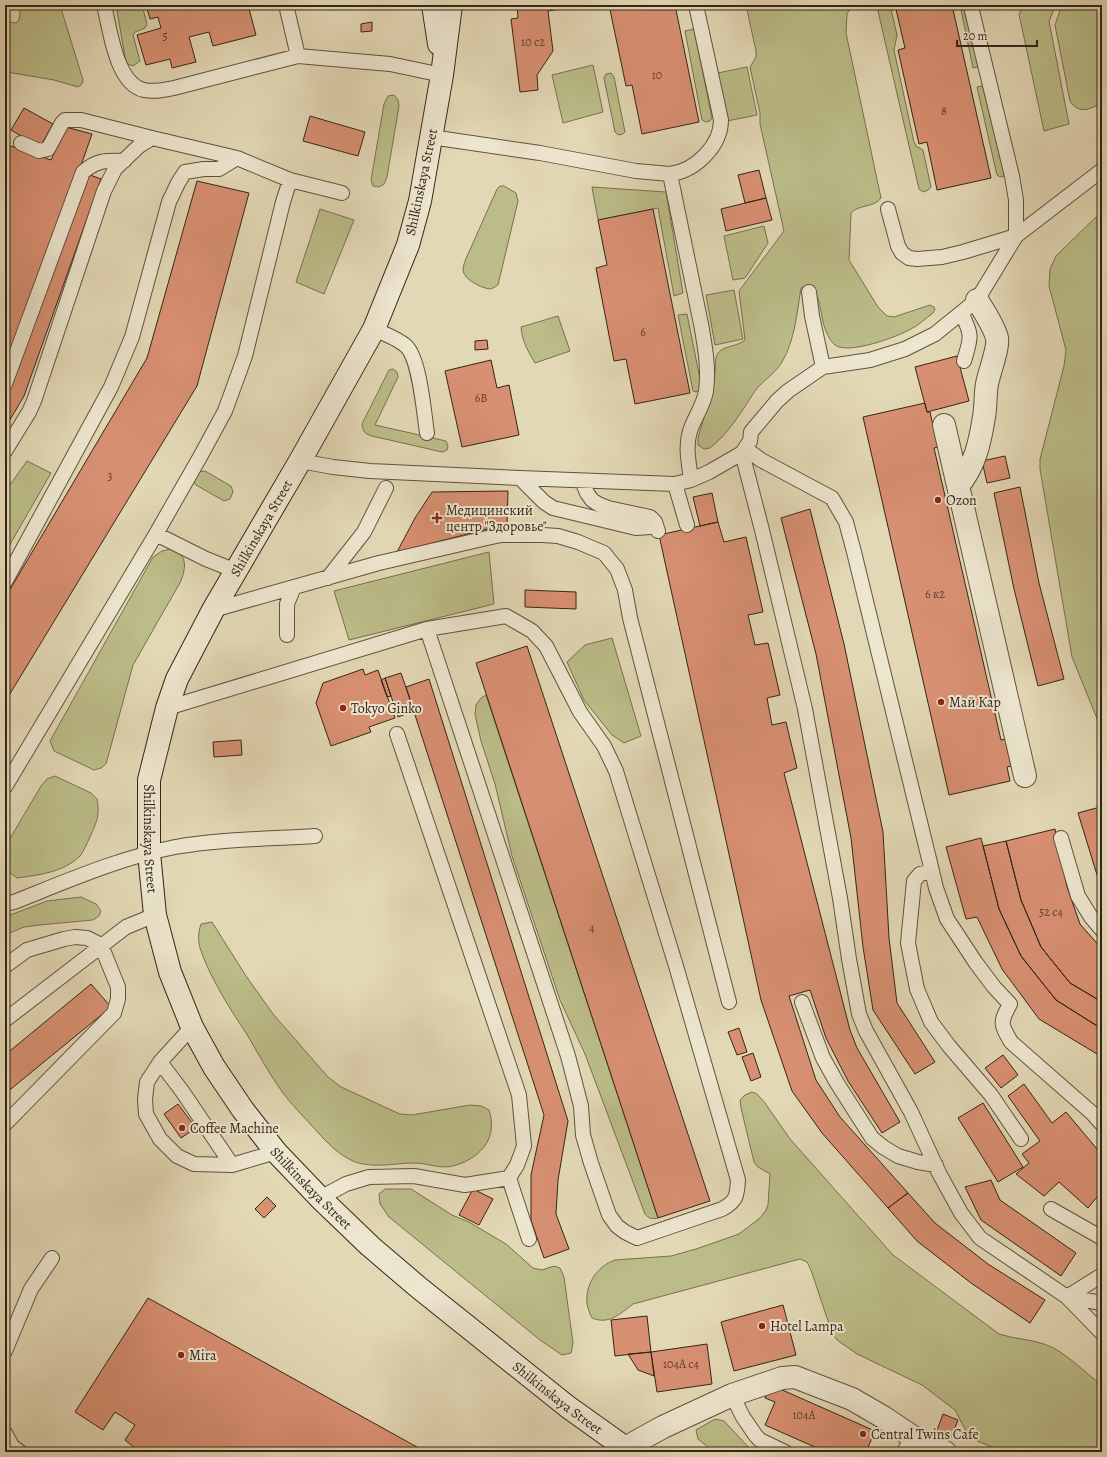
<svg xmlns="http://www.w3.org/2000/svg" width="1107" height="1457" font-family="Alegreya,serif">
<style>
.green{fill:#bbbc88;stroke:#787050}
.building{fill:#d89072;stroke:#342517}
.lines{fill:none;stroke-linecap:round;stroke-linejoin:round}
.lane-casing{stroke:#60523e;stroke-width:16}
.street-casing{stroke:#60523e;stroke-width:24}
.secondary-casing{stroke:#342517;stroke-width:24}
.lane{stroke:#ede6cf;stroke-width:14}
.street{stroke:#ede6cf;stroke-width:22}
.secondary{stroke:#ede6cf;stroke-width:22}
.poi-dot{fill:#8f2418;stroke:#ede6cf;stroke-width:1.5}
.labels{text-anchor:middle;stroke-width:4;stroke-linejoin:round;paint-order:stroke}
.number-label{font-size:12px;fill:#5d402e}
.street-label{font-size:14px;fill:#342517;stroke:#ede6cf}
.poi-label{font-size:14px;fill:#342517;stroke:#ede6cf;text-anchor:start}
</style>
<rect width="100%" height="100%" fill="#e3d8b5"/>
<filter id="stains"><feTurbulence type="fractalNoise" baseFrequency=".005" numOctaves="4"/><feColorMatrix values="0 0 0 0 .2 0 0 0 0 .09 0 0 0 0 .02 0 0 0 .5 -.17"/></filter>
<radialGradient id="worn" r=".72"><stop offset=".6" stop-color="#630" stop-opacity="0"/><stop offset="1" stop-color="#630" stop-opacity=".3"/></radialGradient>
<path class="green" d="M21,5H60L83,80L82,84L78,87L54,80L7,72L5,69C5,55 2,35 10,22L16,23L19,20Z
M116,5H142L147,24L145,28L135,32L133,35L140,61L133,66L126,63Z
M746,5H852L847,14L846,33L881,198C874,208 859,204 851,213L849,260L878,307L887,316L894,317L930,305L934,307L935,309L933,313C926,318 919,325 911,329C897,337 848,355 835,345C833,343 830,340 829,337C819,321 823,301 812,286H806L801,288C797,312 795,340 782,362C775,374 762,381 755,391C742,411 729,433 710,448L704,449L698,445V438C704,416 712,395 715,372C716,365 714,356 720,351C725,346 738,346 745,340L739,291L784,231L760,124V113L750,67L756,57V51Z
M960,5H969L982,66L973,68Z
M1024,5H1056L1049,21L1069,124L1044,131L1019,14Z
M1062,5H1102V103C1090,109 1079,115 1070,101L1055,25Z
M886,7L891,9L897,35L894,50L914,142L916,146L923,150L931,187L928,190L923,192L919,189L878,11L882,8Z
M694,29L712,118L710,121L706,122L702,120L685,31Z
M593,65L603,112L563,123L552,75Z
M747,67L757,115L727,121L718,73Z
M611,73L614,77L625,132L623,134L618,135L615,132L604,78L606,74Z
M987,85L1006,173L1004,176L1000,177L997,175L977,87Z
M394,95L398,100L399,106L387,177L384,184L379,187L373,186L371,180L384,104L388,96Z
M500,186H504L516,193L518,201L498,285C495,287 492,289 489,289C480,287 465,280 463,271C463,267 464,264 465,261L497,189Z
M592,187L666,192L683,293L674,296L658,208L598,220Z
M320,209L354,220L324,294L296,282Z
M1102,211V731L1072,657L1040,469V459L1064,366L1066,350L1049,286L1050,269L1056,256Z
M764,226L768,243L745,278L733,280L724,236Z
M734,290L743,339L715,345L706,295Z
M687,314L702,389L696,392L693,391L678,315Z
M558,316L570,351L535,363C528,351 522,341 521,327Z
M393,369L397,372L398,377L375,425L446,441L448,446L447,450L442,452L372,436C365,434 363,432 362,424L389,370Z
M27,461L51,473L5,553V492Z
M205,471L231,486L233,492L230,499L224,501L196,485L193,480L197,472Z
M170,549C188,554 186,567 181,581L133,665L106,764L101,768L94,770L54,751L50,741L153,557L162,551Z
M489,552L494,604L349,640L334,591Z
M612,638L641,736L624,743L612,735L584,700L567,662L585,645Z
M486,695L658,1218C652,1219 649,1219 645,1214L585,1054L560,1000L512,856L495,784L481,741L475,714L476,705L481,698Z
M55,776L91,793L97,799C100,816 97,821 90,837C87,843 84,851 80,856C64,872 39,875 17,878L10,873L5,866V847L41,786L47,779Z
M81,897L96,904L101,911L99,916L93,920L39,925L24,927L5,935V917L47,901Z
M212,922L246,976L273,1014L328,1077L341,1087L400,1114L412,1115L470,1105L481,1106L489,1110C497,1135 485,1153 462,1163C456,1165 451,1167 445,1167C435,1167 425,1163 415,1163C394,1163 368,1170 349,1159C335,1152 324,1139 313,1127C303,1116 292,1105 283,1093C269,1074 258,1053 246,1033C230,1009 209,976 200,948C198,939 198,933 201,924Z
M752,1092L757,1094L765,1103L790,1139L893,1255L999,1334C1014,1339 1030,1339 1044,1344C1067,1352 1083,1372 1102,1385V1452H1004L975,1440L967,1433L955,1410L922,1385L857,1354L837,1340L832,1333L811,1270L807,1262L800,1259L633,1304C620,1314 609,1325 592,1318C589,1312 586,1304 587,1296C588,1280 600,1265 615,1260L671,1256L696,1249L739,1234L760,1218L766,1210L768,1205L770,1174L758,1167L754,1162L741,1108L740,1100L745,1095Z
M385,1189H411L452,1215L469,1222L506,1244L533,1268L542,1270L554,1266L560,1268L564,1277L573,1343L571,1353L562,1355L540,1340L389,1217L380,1204L379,1194Z
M715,1419L724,1421L753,1452H714L698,1439L696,1430Z"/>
<path class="building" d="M146,5H248L256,35L213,46L209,32L189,37L196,62L172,68L170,59L146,65L137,35L161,28L158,17L150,19Z
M517,5H559L560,9L548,11L553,51L537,75L538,90L520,92L511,19L518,18Z
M609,5H675L699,122L642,134L632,85L626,86Z
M895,5H952L991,178L937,190L927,142L919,144L898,50L905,48Z
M372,22V31L361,32V24Z
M24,108L53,124L40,147L11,130Z
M310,116L365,132L358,156L303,141Z
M66,127L92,134L79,171L101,179L24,396L5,428V144L51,160Z
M759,170L766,198L745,203L738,175Z
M197,181L249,193L197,386L5,702V598L147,358Z
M766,198L772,220L726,231L721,209Z
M653,209L690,393L635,404L626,359L614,361L596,268L607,265L598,220Z
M487,340L488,349L475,350V341Z
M957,356L969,401L927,412L915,367Z
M491,360L497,388L509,385L519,435L462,447L445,371Z
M925,403L927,412H930L938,447L934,448L1001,740L1005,739L1011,766L1007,767L1010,781L949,795L863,417Z
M1005,456L1010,478L987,483L982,461Z
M1020,487L1039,583L1064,679L1038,686L1014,589L994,493Z
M508,491L507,524L397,552L415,518L432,492Z
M712,493L718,522L700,526L693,497Z
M810,509L844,644L883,832L889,938L897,1003L935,1062L915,1074L873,1010L863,947L851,838L816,654L781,518Z
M718,522L724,542L746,537L763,612L748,615L755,645L768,643L780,695L767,698L772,725L786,722L797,768L784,773L850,1030L857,1048L900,1122L882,1133L848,1081L826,1038L810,990L789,996L816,1080L840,1117L908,1193L888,1208L822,1133L792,1091L761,1000L659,535Z
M525,590L576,592V609L525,607Z
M527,646L710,1201L658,1218L476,663Z
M363,669L365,675L378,670L395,718L369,727L371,732L331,746L316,703L323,683Z
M401,673L414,711L398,717L385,678Z
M385,678L391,696L387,697L381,680Z
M429,679L568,1121L558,1180L556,1214L569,1249L544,1258L531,1220V1175L544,1115L406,687Z
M241,740L242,755L214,757L213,742Z
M1100,807L1102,814V891L1078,813Z
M1055,829L1067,887L1080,924L1102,949V1002L1070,983L1041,947L1021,900L1006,841Z
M981,838L999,909L1021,956L1056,1000L1102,1029V1057L1039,1019L1002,969L977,917L966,919L946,847Z
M1006,841L1021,900L1041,947L1070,983L1102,1002V1029L1056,1000L1021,956L999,909L983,846Z
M91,984L111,1007L6,1093L5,1055Z
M739,1028L747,1052L737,1055L728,1032Z
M753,1053L761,1077L751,1081L742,1057Z
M1003,1055L1018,1075L1001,1088L985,1068Z
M1024,1084L1052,1123L1066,1112L1102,1155V1201L1097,1197L1088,1208L1059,1182L1044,1196L1016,1174L1029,1163L1022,1154L1040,1141L1008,1096Z
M983,1103L1023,1167L998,1182L958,1118Z
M178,1104L196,1128L181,1138L164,1114Z
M991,1180L1000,1200L1076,1253L1061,1276L981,1220L965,1187Z
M473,1189L493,1199L479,1225L459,1215Z
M908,1193L935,1223L988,1264L1045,1300L1030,1323L971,1283L917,1241L888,1208Z
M267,1197L276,1206L264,1218L255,1209Z
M148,1298L426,1452H140L125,1440L135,1425L115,1412L103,1430L75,1412Z
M783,1305L796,1355L734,1371L721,1322Z
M647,1316L651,1352L615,1356L611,1320Z
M707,1344L712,1384L657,1392L651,1352Z
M651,1352L654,1376L638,1370L628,1354Z
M771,1385L875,1431L866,1452H826L765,1425L775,1402L765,1398Z
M943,1414L958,1420L951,1438L936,1433Z"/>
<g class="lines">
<defs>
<path id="lane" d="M104,5C110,29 116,84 144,90C154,92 164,90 174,88L298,56L390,64L442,75
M286,5L298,56
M431,137L540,153L636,171L670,174L701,324C705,346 709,368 706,391C704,405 694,418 690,431C685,447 689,463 691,480
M21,143L39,151L48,149L62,123L65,120H81L152,138L237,158
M670,174C695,171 721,146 721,120L696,5
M290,180L342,193
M888,209L898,246L902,253L909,258L917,259L942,257L963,252L1016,236L1102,170
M809,292L812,316L823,367
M961,313C973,335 971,338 964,361
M374,329C384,334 397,338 406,346C420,359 424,414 427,433
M5,384L83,172C97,160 106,160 124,161
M746,449L761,460L832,498L846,522L854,552L932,871
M5,451L29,412L34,401L104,191L115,169L139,146L152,138
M742,453L762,530L805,709L840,898L849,959L859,1014L866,1031L911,1112L939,1173L961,1213L980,1238L1067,1297L1102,1333
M300,461L333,467L370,471L520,478L675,484L691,480L709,472L742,453L750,441L751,432L777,401L788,391L823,367L870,360L905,349L935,334L977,300L1016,236V200L1012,176L972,11V5
M520,478L544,502L553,508L636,528L650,527
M582,481L587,493L592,500L598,504L608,508L650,517L655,522L658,531
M675,484L687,525
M156,534L206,559L236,571
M328,578L364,532L386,488
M5,582L111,387L132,337L169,202L178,183L185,172L204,169H219L237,158L290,180L283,202L245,356L225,411L200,457L156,534L5,787
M213,610L379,563L487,538L501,535H543L558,536L578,542L604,553L617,569L625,590L630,618L729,1002
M287,635V604L294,587
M167,708L427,629L506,616L532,631L546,646L580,712L604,746L616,771L676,966L738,1180C737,1195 737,1201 722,1209L637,1238L625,1232L617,1226L609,1215L591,1163L583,1135L581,1106L568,1056L427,629
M1061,838L1078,896L1091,917L1102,930
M5,904L14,902C67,881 119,858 175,847C219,839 270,839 315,836
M5,966L27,950L64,939L75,937L87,938L101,945L118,987V999L114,1013L5,1124
M802,1002L823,1058L837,1083L872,1138L883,1147L898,1156L918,1162L936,1165
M5,1020L126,927L155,915
M192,1027L160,1062L182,1091L232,1165L276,1152
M160,1062L147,1082L145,1099L146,1114L160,1139L177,1156L194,1164L232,1165
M1021,1139L991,1095L949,1046L931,1022L917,989L908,943L914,881L920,874L932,871L936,888L947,919L976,963L994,987L1010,1004C1000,1023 1000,1023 1011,1042L1092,1113L1102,1124
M509,1178L529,1239
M320,1198L346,1184L369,1177L414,1176L465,1185L509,1178L517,1165L524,1146L519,1095L397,734
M1051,1209L1102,1238
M1067,1297L1102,1275
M1067,1297L1102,1303
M5,1351L31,1289L52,1258
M732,1395L743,1417L756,1436L760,1440L785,1452
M5,1433L12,1446L20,1452
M904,1452L912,1437"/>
<path id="street" d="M944,425L1025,776
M958,486C975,466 980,442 984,417C986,406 985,395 987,384C989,373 999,347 997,338C994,326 984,311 977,300
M625,1448L663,1427L732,1395L782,1378L795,1377L852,1399L883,1417L913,1437L945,1452"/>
<g id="secondary">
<path d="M433,5L439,44"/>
<path id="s1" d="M451,5L442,75L420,201L408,245L374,329L300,461L213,610L177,679L167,708L149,780V853L155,915L170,972L192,1027L214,1067L243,1110L276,1152L320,1198L370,1246L418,1287L568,1407L631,1452"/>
</g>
</defs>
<use href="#lane" class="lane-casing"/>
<use href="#street" class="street-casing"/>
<use href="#secondary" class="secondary-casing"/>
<use href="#lane" class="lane"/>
<use href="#street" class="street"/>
<use href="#secondary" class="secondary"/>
</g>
<g class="poi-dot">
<circle cx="938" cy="500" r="4"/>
<path d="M435 512h4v4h4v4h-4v4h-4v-4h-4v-4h4z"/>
<circle cx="941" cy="702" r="4"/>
<circle cx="343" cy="708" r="4"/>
<circle cx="182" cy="1128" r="4"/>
<circle cx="762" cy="1326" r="4"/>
<circle cx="181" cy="1355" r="4"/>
<circle cx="863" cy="1434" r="4"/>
</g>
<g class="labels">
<g class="number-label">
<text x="165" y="40">5</text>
<text x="533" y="46">10 с2</text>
<text x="657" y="79">10</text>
<text x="944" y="115">8</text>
<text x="643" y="336">6</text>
<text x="481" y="402">6В</text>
<text x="110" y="480">3</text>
<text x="935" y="598">6 к2</text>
<text x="1051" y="916">52 с4</text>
<text x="592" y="932">4</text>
<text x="681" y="1368">104А с4</text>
<text x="804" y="1419">104А</text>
</g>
<g class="street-label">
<text transform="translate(421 182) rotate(-78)" y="5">Shilkinskaya Street</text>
<text transform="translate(261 528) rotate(-60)" y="5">Shilkinskaya Street</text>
<text dy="5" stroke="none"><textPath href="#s1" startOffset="900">Shilkinskaya Street</textPath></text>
<text dy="5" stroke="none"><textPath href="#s1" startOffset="1296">Shilkinskaya Street</textPath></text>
<text dy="5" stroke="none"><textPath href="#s1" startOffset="1620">Shilkinskaya Street</textPath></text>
</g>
<g class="poi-label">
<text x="946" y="505">Ozon</text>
<text x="446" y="515">Медицинский<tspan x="446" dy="16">центр "Здоровье"</tspan></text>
<text x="949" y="707">Май Кар</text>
<text x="351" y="713">Tokyo Ginko</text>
<text x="190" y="1133">Coffee Machine</text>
<text x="770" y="1331">Hotel Lampa</text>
<text x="189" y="1360">Mira</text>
<text x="871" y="1439">Central Twins Cafe</text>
</g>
</g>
<rect width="1107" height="1457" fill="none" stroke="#e3d8b5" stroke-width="20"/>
<rect x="6" y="6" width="1095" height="1445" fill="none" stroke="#342517" stroke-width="2"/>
<rect x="10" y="10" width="1087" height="1437" fill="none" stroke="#342517"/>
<path d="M957 40v6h80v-6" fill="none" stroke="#342517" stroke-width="2"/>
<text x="963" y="40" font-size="12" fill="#342517" stroke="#ede6cf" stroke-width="3" paint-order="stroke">20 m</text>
<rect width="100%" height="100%" filter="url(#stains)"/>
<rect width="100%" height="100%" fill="url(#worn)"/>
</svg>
